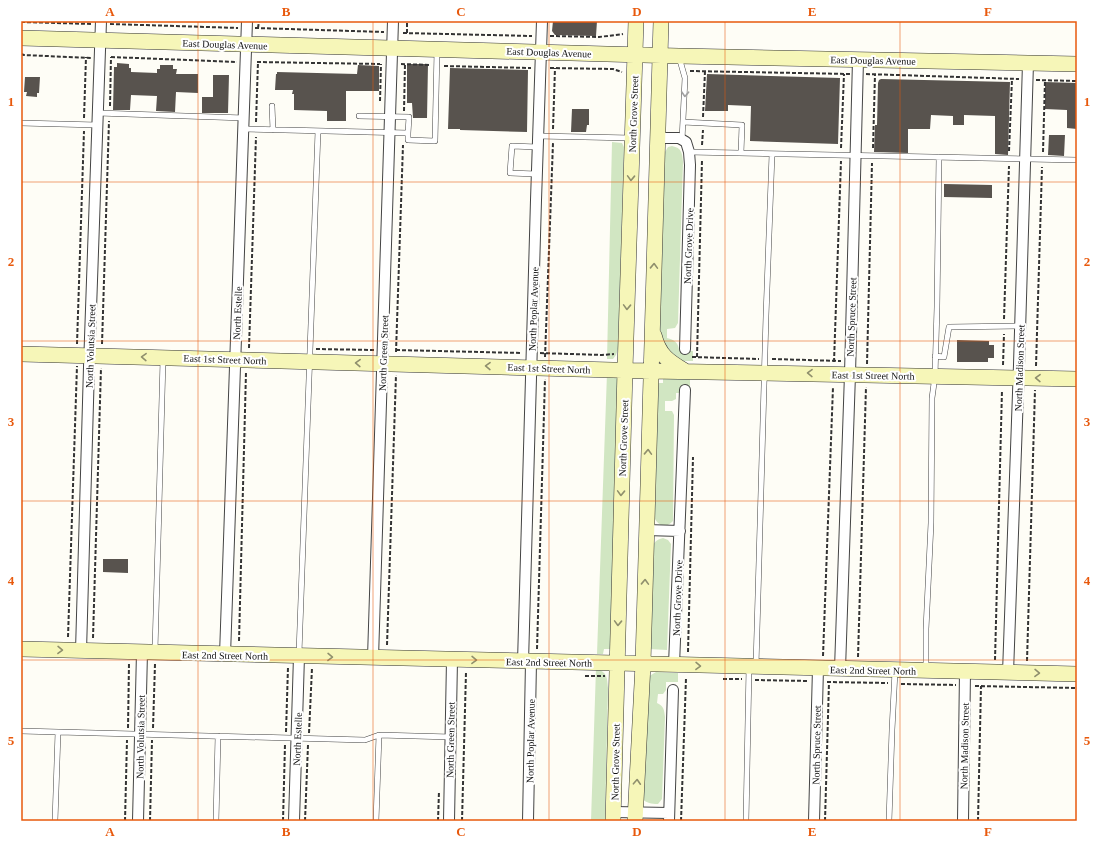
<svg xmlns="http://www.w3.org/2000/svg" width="1098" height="842" font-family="Georgia,serif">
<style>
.green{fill:#d1e6c2}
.building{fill:#58534e}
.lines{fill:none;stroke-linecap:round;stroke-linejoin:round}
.lane-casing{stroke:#444;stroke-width:6}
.street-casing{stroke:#444;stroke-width:12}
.secondary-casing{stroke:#333;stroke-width:16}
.path{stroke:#333;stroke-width:2;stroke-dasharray:4 2;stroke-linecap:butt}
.lane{stroke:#fff;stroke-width:5}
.street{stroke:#fff;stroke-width:10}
.secondary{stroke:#f6f6b8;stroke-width:15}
.oneway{stroke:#a0a0a0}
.oneway2{stroke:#8f8f6d}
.grid{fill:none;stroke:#e8590c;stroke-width:1;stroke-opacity:0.55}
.labels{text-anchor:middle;stroke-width:4;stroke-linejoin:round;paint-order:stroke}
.street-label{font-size:10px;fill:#111;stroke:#fff}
.neatline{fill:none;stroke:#e8590c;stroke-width:1.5}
.grid-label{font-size:13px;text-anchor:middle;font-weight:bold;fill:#e8590c}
</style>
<rect width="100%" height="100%" fill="#fefdf6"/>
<path class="green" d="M612,142L622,143L624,147L618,349L616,355L613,359H607Z
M672,146C682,148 682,153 683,162L678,323L675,328L667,329V338C674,340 678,342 679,350L693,351V361H677L664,349L659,332L664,158L665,152L668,147Z
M607,373L614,374L617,379L618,384L610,649H604L603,654H597Z
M663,377L690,378V393H676V399L672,401H665V411H672L674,415L673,521C665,530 657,525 653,515L656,383H663Z
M663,538L668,540L671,544L667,650L649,649L652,548C654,542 656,540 663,538Z
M596,668C607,673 607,676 608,688L605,821H591Z
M656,672L678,673V682H666V690L663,694H658L657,703C664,706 664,710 665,717L662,799L658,804C651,804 647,803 642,799L649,677L651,675Z"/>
<path class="building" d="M553,21H597L596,36L555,35L552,31Z
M117,63L129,64V68H131V72L157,73V69H160V65H173V69H177L176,74H198V93L176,92L175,112L156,111L157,96L131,95L130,110H113L114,67H117Z
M407,64H428L427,118H413L412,103H407Z
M358,65L379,66V91H346V121H327V111L294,110V94H292L293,90H275L276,74H277V72L357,74Z
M450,68L528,70L527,132L460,130V129H448Z
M707,74L840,78L838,144L750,141L751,106L728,105V111H705Z
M213,75H229L228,113H202V97H213Z
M25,77H40L39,93H37V97L26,96L27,92H24Z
M881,79L1010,82L1008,155L995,154V116L964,115V125H953V116L931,115L930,129H908V153L874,152L875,125H877L878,83L879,80Z
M1045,82L1077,83V129L1067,128V110L1045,109Z
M572,109H589V125H587L586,132H571Z
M1049,135H1065L1064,156L1048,155Z
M944,184L992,185V198L944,197Z
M957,340L989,341V345H994V358H988V362H957Z
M103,559H128V573L103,572Z"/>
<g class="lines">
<defs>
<path id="lane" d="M679,57L685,78L682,140
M272,106L273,130
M98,113L244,118
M359,116L409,117L408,133
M683,122L742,125L741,153
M21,123L97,125
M244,129L408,133V140L435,141L437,51
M538,136L631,138
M689,152L1077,160
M536,174L510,173L512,146L537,147
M935,356L944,357L949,327L1020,326
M155,650L163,360
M299,653L318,131
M756,665L766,316L772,154
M926,668V629L931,523L932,398L935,376L937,307L939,157
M21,731L365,740L379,735L451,737
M55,821L58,732
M216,821L218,736
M376,821L379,735
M746,821L749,668
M889,821L892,730L895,671"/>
<path id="street" d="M657,138H679L686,142L689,152L690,165L685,349
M646,530L680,531
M81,651L89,367L101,21
M225,655L247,21
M373,658L393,21
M523,662L536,200L542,21
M674,665L685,390
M840,669L850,374L858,60
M1008,673L1019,365L1028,63
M614,812L669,813
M138,821L142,652
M294,821L299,656
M449,821L452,660
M528,821L531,662
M669,821L673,690
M814,821L818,668
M963,821L965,672"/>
<path id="secondary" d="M21,38L679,56L1077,64
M654,335C659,355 668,361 685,371
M21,354L651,371L1077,379
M21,649L1077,674
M613,821L625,370L636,21
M635,821L643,664L661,21"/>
</defs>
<use href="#lane" class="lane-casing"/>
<use href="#street" class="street-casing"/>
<use href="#secondary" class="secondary-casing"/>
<path class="path" d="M21,22L92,24
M110,24L238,28
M255,28L384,32
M258,28L259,21
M403,33L532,36
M407,33V21
M550,36L599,37L623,34
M21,54L24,55L91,58
M111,57L237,62
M257,62L380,64
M401,64L430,65
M444,66L531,68
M550,68L613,69L622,72
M690,71L850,74
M866,74L1019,79
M1036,80L1077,81
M380,101L381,64
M110,106L111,57
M404,111L405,64
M703,117L705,71
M84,118L86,57
M256,122L258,62
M553,129L555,68
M702,145L703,130
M841,148L844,74
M873,148L875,74
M1009,151L1012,79
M1043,152L1045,80
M1004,319L1009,166
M77,344L84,131
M102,344L109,121
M249,348L256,137
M316,349L374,350
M396,350L522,353
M396,352L403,145
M540,353L602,355L614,354
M545,357L553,143
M692,357L759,359
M697,357L702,160
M772,359L841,361
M834,362L841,161
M867,364L872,163
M1003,365L1004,334
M1036,366L1042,167
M68,637L77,366
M93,638L101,368
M239,641L246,372
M387,645L396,375
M537,649L545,379
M688,652L693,457
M823,656L833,387
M858,657L866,387
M995,660L1002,390
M1027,661L1035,390
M585,676H605
M723,679H742
M755,680L808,681
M827,682L888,683
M901,684L956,685
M975,686L1077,688
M128,728L129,663
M153,728L155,664
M286,732L288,667
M309,733L312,668
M125,821L127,740
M150,821L152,740
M283,821L285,744
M305,821L308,745
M438,821L439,791
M462,821L466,672
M681,821L686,678
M825,821L829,682
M978,821L981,686"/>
<use href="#lane" class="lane"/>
<use href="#street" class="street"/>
<use href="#secondary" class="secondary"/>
</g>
<defs><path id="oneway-chevron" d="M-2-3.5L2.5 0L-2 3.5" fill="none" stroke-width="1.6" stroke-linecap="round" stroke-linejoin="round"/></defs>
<use class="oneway" href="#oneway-chevron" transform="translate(685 94) rotate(93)"/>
<g class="oneway2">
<use href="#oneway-chevron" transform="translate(631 178) rotate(92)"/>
<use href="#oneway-chevron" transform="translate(654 266) rotate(-88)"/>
<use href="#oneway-chevron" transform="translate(627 307) rotate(92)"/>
<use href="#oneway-chevron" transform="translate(144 357) rotate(-178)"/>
<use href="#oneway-chevron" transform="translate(358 363) rotate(-178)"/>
<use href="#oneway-chevron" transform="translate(488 366) rotate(-179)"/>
<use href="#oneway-chevron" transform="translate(810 373) rotate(-179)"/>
<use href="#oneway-chevron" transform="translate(1038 378) rotate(-179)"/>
<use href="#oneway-chevron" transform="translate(648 452) rotate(-88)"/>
<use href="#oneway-chevron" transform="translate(621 493) rotate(92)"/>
<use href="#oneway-chevron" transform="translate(645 582) rotate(-88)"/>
<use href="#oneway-chevron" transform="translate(618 623) rotate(92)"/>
<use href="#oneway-chevron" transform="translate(60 650) rotate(1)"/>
<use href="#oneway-chevron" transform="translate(330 657) rotate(1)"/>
<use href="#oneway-chevron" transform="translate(474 660) rotate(1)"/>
<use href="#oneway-chevron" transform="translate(698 666) rotate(1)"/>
<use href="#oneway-chevron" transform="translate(1037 673) rotate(1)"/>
<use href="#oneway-chevron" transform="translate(637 782) rotate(-87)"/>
</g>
<path class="grid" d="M198,21V821M373,21V821M549,21V821M725,21V821M900,21V821M21,182H1077M21,341H1077M21,501H1077M21,660H1077"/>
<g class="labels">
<g class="street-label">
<text transform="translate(225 44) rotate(2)" y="4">East Douglas Avenue</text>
<text transform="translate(549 52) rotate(2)" y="4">East Douglas Avenue</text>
<text transform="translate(873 60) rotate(1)" y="4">East Douglas Avenue</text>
<text transform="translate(633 114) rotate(-88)" y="4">North Grove Street</text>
<text transform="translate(688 246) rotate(-88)" y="4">North Grove Drive</text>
<text transform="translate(533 309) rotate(-88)" y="4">North Poplar Avenue</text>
<text transform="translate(237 313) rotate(-88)" y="4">North Estelle</text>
<text transform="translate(851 317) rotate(-88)" y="4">North Spruce Street</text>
<text transform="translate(90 346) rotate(-88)" y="4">North Volutsia Street</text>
<text transform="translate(383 353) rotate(-88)" y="4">North Green Street</text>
<text transform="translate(225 359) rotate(2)" y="4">East 1st Street North</text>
<text transform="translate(549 368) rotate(2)" y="4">East 1st Street North</text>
<text transform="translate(1019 368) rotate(-88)" y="4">North Madison Street</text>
<text transform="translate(873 375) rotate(1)" y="4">East 1st Street North</text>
<text transform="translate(623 438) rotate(-88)" y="4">North Grove Street</text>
<text transform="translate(677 598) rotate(-88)" y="4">North Grove Drive</text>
<text transform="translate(225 655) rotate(1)" y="4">East 2nd Street North</text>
<text transform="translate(549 662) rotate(1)" y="4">East 2nd Street North</text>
<text transform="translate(873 670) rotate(1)" y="4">East 2nd Street North</text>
<text transform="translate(140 737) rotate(-89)" y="4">North Volutsia Street</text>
<text transform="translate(297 739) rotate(-88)" y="4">North Estelle</text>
<text transform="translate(450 740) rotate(-89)" y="4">North Green Street</text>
<text transform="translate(530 741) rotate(-89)" y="4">North Poplar Avenue</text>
<text transform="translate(816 745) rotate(-89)" y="4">North Spruce Street</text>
<text transform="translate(964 746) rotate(-89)" y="4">North Madison Street</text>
<text transform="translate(615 762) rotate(-89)" y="4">North Grove Street</text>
</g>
</g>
<rect width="1098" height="842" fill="none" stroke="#ffffff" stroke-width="44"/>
<rect x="22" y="22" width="1054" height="798" class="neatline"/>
<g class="grid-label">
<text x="110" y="16">A</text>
<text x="286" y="16">B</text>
<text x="461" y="16">C</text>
<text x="637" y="16">D</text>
<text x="812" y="16">E</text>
<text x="988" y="16">F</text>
<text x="11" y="106">1</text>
<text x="1087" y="106">1</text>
<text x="11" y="266">2</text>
<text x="1087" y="266">2</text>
<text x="11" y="426">3</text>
<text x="1087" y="426">3</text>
<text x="11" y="585">4</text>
<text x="1087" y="585">4</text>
<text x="11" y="745">5</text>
<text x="1087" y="745">5</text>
<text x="110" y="836">A</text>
<text x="286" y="836">B</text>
<text x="461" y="836">C</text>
<text x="637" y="836">D</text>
<text x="812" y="836">E</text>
<text x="988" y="836">F</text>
</g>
</svg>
